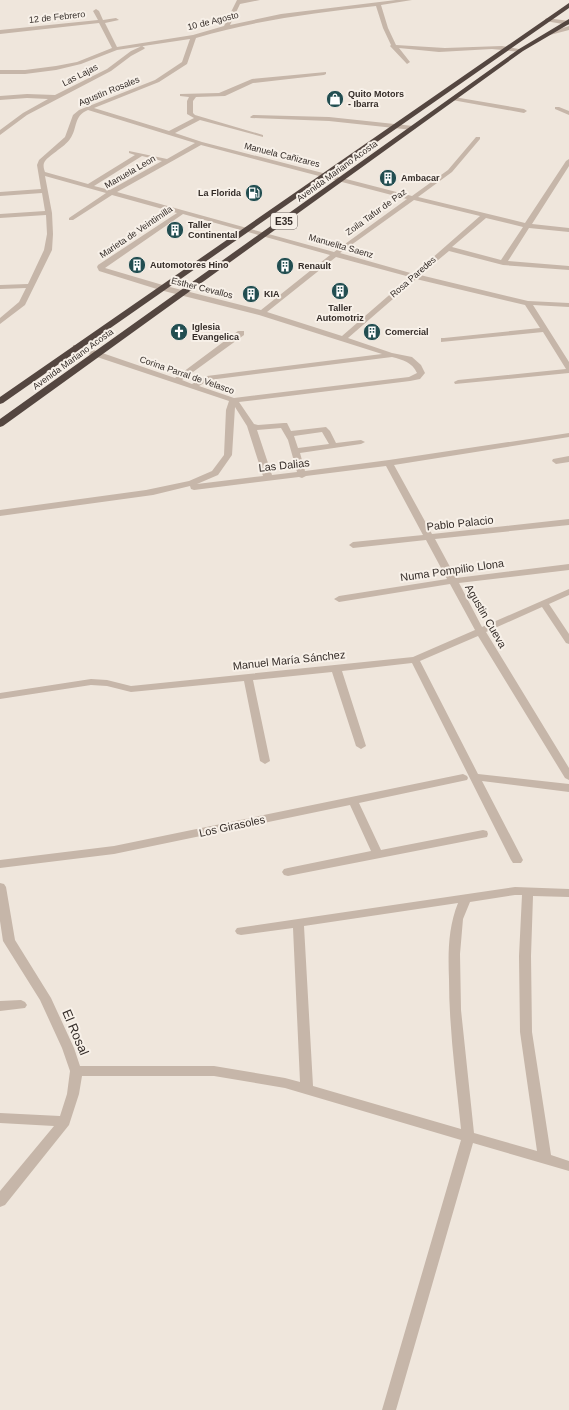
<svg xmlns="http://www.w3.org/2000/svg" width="569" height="1410" font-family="Helvetica,sans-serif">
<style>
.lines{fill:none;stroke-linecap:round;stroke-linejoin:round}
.minor{fill:#c6b6a9;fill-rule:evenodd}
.highway{fill:#544640;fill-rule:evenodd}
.labels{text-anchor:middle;stroke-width:4;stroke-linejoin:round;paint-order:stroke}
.far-street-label{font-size:9px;fill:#342c28;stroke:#f7f0e8}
.far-poi-label{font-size:9px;font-weight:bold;fill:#342c28;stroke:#f7f0e8;text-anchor:start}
.shield{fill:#f7f0e8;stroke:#6e6762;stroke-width:1}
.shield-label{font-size:10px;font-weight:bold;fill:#342c28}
.street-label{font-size:11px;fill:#342c28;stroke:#f7f0e8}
.near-street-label{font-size:13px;fill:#342c28;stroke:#f7f0e8}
</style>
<rect width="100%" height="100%" fill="#efe6dc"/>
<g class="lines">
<path class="minor" d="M237,0H260L240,4L230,25L281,14L396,0H412L381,5L388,28L396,45L445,48L502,46L524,50L521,52L492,49L439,52L399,48L410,62L407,64L390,46L391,45L383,28L376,6C315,13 255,20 196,38L187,64L159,82L94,108L169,131L194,118L187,114V101L189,97L180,96V94L219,93L252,79L326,72V74L324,75L253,83L225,96L196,97L193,101V113L195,115L263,135V137L200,120L175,133L202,142L412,196L448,170L476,137H480V139L452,172L418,197L525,223L566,161L569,159V166L532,224L569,228V232L529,228L508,261L569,266V270L503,265L449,251L420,275L528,301L569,303V307L533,305L569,362V373L455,384L454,382L458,380L566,369L543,332L441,342V338H444L540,328L525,305L416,279L348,338L392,353L412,357L421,365L425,373L420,379L410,381L239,402L254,424L258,425L284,423H287L291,431L326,427L330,431L336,443L361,440L365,442L361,444L300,453L305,471L389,460L569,433V437L394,465L432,534L569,519V525L435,539L456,578L569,564V570L459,583L482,627L569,589V595L549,604L569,634V644L566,643L542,607L486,632L569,768V780L565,778L478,636L420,661L478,774L569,784V792L482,781L523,860L521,863H513L511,860L412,663L342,671L366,746L361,749L356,746L332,672L253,680L270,761L265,764L260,761L244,681L131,692L107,686L91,685L0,699V693L91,679L107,680L131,686L413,657L475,630L450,584L339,602L334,599L339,596L447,579L426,540L353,548L349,545L353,542L423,535L386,466L306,476L302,478L299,477L194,490L191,489L190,486L153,495L0,516V510L146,490L189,481L212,471L224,455L226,410L229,401L73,349V345H79L175,378L238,331H244V335L182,380L192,384L207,376L382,354L259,315L160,290L99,271L97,267L98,265L177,213L112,195L73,220H69V218L106,193L45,176L52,213L53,234L52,250L25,305L0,324V318L19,302L26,288L0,289V285L28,284L44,250L47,234L46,215L0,218V214L45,211L42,193L0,196V192L41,189L37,165L39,160L65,137L73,115L79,110L155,80L182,62L190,39L117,50L81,64L56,70L25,74H0V70H25L56,66L77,62L112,48L99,23L0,34V30L98,20L93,11L96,9L99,11L103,20L116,18L119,20L105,23L117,47L193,35L224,26ZM88,110L195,143L167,159L129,151V153L135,155L88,184L45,172C44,169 43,166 44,163C47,156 65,147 70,139C78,128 73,116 88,110ZM201,145L407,199L334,252L117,192ZM142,156L162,161L110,190L94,186ZM414,200L480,216L414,274L340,253ZM183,214L330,255L261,310L166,286L105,268ZM486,218L523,227L501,260L452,247ZM336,257L410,277L342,336L267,312ZM392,357C403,360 412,362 417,373L409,377L234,398L199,386L209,380ZM235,407L247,426L263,476L197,484L218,475L232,455ZM281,428L288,440L297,472L272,475L257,430ZM322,432L329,444L298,448L294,436Z
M547,18L569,21V25L545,21V19Z
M569,26V30L550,35L547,33Z
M142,46L145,48L144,49L131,56L111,71L27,115L0,135V130L23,113L48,99L27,98L0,100V96L27,94L55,95L107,69L131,51Z
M454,97L524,109L527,111L524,113L452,100L451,99Z
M555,107H559L569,111V115L555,109Z
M253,115L329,117L413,126L416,128L413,130L329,121L251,118L250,117Z
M569,456V462L556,464L552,461L553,459Z
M463,774L467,776L468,778L467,780L359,803L381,850L483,830L487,831L488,834L487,837L288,876L284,875L282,872L284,869L288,868L371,851L350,805L114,854L0,868V860L114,846Z
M0,883L4,884L6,887L15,940L51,998L74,1048L80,1066H214L285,1078L300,1082L293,928L241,935L237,934L235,931L237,928L515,887L569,889V897L533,896L531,956L532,1032L551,1155L569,1161V1171L473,1143L396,1410H382L461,1140L285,1088L214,1076H82L79,1094L69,1125L5,1205L0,1207V1191L54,1126L0,1123V1113L60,1116L67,1094L70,1071L62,1048L40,1000L3,941L0,921ZM515,895H522L519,956L520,1032L537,1151L474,1133L461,1010L460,954L463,919L470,902ZM458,903C448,928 448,953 449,979C449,1029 456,1079 461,1129L313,1086L304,926Z
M21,1000L25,1002L27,1005L25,1008L0,1011V1001Z"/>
<path class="highway" d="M569,3V8L3,403L0,404V397Z
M569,19V24L523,51L3,426L0,427V419L519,49Z"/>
</g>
<defs>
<symbol id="shop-disc" viewBox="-11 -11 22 22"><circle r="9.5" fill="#224e51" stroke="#f7f0e8"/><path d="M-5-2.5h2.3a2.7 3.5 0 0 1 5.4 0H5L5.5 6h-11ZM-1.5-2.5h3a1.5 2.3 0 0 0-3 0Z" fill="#fff"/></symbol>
<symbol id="building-disc" viewBox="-11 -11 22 22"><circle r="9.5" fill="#224e51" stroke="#f7f0e8"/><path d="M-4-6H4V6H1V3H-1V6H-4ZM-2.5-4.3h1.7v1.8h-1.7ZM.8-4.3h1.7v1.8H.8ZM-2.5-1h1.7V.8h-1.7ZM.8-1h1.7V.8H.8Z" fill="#fff"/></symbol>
<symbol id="fuel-disc" viewBox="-11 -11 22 22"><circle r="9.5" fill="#224e51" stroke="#f7f0e8"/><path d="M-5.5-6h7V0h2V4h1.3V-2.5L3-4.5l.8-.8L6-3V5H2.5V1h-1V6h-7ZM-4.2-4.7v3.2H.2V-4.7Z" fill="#fff"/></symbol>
<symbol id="church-disc" viewBox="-11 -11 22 22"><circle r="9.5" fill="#224e51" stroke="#f7f0e8"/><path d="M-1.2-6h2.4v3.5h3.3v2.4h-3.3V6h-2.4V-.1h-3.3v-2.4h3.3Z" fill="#fff"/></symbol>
</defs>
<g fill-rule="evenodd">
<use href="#shop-disc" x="325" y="89" width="20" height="20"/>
<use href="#building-disc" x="378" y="168" width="20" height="20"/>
<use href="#fuel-disc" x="244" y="183" width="20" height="20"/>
<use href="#building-disc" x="165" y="220" width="20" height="20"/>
<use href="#building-disc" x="127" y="255" width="20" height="20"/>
<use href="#building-disc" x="275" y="256" width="20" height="20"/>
<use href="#building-disc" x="330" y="281" width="20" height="20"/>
<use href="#building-disc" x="241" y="284" width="20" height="20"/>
<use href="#church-disc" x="169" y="322" width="20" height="20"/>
<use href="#building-disc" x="362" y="322" width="20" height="20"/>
</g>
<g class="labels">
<g class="far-street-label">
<text transform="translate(57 17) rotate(-6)" y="3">12 de Febrero</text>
<text transform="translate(213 21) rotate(-14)" y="3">10 de Agosto</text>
<text transform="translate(80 75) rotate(-27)" y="3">Las Lajas</text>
<text transform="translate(109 91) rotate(-22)" y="3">Agustin Rosales</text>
<text transform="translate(282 155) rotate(14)" y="3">Manuela Cañizares</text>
<text transform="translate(337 171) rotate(-36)" y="3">Avenida Mariano Acosta</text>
<text transform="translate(130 172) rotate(-30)" y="3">Manuela Leon</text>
<text transform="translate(376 212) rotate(-36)" y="3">Zoila Tafur de Paz</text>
<text transform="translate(136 232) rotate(-34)" y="3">Marieta de Veintimilla</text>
<text transform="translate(341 246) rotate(16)" y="3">Manuelita Saenz</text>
<text transform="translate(413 277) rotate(-41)" y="3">Rosa Paredes</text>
<text transform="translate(202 288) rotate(14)" y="3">Esther Cevallos</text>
<text transform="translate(73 359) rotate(-36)" y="3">Avenida Mariano Acosta</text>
<text transform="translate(187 375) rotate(19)" y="3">Corina Parral de Velasco</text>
</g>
<g class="far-poi-label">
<text x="348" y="97">Quito Motors<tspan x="348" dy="10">- Ibarra</tspan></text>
<text x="401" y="181">Ambacar</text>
<text x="241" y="196" text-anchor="end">La Florida</text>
<text x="188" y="228">Taller<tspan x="188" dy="10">Continental</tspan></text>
<text x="150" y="268">Automotores Hino</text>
<text x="298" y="269">Renault</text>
<text x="264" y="297">KIA</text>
<text x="340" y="311" text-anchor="middle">Taller<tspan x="340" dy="10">Automotriz</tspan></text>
<text x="192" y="330">Iglesia<tspan x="192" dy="10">Evangelica</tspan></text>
<text x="385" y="335">Comercial</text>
</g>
<rect class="shield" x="271" y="213" width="26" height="16" rx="3"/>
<g class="shield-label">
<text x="284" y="225">E35</text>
</g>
<g class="street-label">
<text transform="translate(284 465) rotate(-6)" y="4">Las Dalias</text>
<text transform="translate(460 523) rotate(-6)" y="4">Pablo Palacio</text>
<text transform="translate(452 570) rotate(-8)" y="4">Numa Pompilio Llona</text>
<text transform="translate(486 616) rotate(60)" y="4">Agustin Cueva</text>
<text transform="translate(289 660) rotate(-6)" y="4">Manuel María Sánchez</text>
<text transform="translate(232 826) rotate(-12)" y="4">Los Girasoles</text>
</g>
<g class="near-street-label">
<text transform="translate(76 1032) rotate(67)" y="5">El Rosal</text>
</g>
</g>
</svg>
